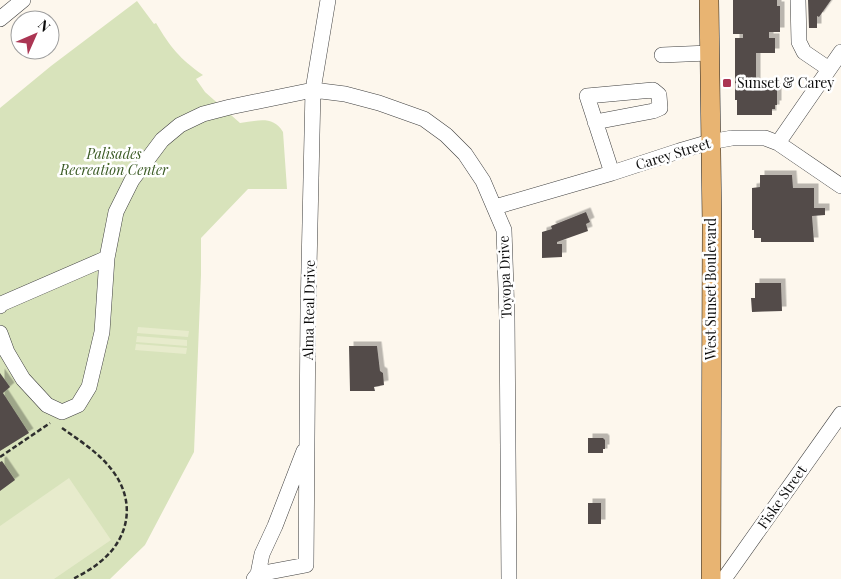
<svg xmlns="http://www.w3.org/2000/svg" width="841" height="579" font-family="'Playfair Display',serif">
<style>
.green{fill:#d8e3bb}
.pitch{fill:#e7ebcc}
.building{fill:#534c4a;filter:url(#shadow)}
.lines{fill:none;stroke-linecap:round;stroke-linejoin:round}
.minor-casing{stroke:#3f3f3f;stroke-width:16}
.major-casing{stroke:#1d1d1d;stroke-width:20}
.path{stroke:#2e2e2e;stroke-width:2.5;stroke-dasharray:5 2.5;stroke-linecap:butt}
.minor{stroke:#fff;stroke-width:15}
.major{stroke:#e8b472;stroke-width:19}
.poi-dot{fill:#ab3553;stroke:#fff;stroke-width:2}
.labels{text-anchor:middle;stroke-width:5;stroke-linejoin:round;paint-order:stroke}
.poi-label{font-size:14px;fill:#0c0c0c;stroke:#fff;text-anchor:start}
.park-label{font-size:14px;font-style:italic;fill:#3b5b25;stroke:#fff}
.street-label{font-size:14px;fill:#0c0c0c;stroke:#fff}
</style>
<defs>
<filter id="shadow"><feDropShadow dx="4.5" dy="-4.5" stdDeviation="0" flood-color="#0004"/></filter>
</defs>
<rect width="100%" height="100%" fill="#fdf7ed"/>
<path class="green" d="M137,1L154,24L156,23C171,48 179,58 203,75L196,79L205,92L240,123C257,121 273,115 283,132L287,189H248L201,238V275L194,452L145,545L110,579H0V108L51,66Z"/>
<path class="pitch" d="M138,327L189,331L188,337L137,333Z
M137,336L187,340V346L136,342Z
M136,344L187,348L186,354L135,350Z
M69,478L111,540L54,579H0V526Z"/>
<path class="building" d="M733,0H777V6H780V32H769V38H775V53H756V88H777V105H775V109H772V115H737V100H735V38H743V34H733Z
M808,0H831L819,17L817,16V28H809Z
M760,175H792L793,188H814V208H825V215L812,216L814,242H761V238H754V230H752V188L760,187Z
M586,212L590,222L586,224L588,231L557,242V244H562V257L542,258V232L552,229L551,226Z
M755,283H781L782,311L752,312L751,298H755Z
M349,346H377L380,371L383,373L384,385L374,387L375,391H350Z
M0,373L10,387L3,393L29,433L0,451Z
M588,438H603L605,440V449H603V453H588Z
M2,461L15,480L0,491V462Z
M588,503H601V524H588Z"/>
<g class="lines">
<defs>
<path id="minor" d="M798,0L799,42L804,52L829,69
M0,19L23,0
M662,55L709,53
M595,122L653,111L660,108L659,95L653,90L587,96L612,173
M778,143L841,52
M495,207L612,173L679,151L710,142L732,138H765L778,143L841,186
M0,306L1,304L107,258
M0,333L7,352L23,379L47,405L62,412L78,405L89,387L102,332L107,258L116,212L132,180L162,140L180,125L203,114L230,107L313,90L345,94L379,103L424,119L446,135L465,154L483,181L504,230L507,317L509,579
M258,574L262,554L275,526L304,451
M254,579L258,574L306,565L308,312L313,90L328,0
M724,579L841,414"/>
<path id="major" d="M709,0L712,226L711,579"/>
</defs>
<use href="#minor" class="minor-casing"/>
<use href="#major" class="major-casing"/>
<path class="path" d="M62,428C79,440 99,453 112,470C136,501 130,538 100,562C92,569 82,574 73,579
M0,457L50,423"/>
<use href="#minor" class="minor"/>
<use href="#major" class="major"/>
</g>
<rect class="poi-dot" x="722" y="78" width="10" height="10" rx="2.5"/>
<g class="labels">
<g class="poi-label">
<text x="737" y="88">Sunset &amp; Carey</text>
</g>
<g class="park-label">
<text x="114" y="159">Palisades<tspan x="114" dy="16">Recreation Center</tspan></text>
</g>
<g class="street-label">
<text transform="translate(673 154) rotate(-17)" y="5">Carey Street</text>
<text transform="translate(505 277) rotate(-92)" y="5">Toyopa Drive</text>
<text transform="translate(711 289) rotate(-90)" y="5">West Sunset Boulevard</text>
<text transform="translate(309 310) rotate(-89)" y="5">Alma Real Drive</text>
<text transform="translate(782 497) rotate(-55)" y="5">Fiske Street</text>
</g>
</g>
<g transform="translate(35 35) rotate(45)"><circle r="24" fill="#ffffff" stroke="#9e9e9e"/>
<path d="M0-4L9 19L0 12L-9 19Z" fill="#ab3553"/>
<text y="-8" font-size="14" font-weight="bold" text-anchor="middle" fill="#0c0c0c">N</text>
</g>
</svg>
